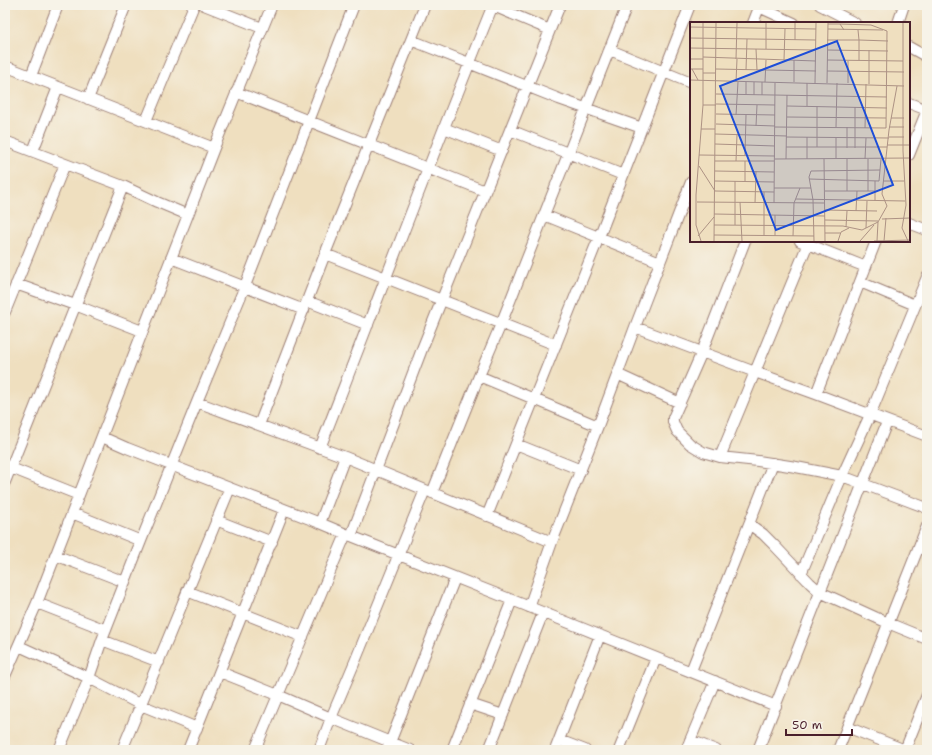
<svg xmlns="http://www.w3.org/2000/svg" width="932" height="755" font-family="'Shantell Sans',sans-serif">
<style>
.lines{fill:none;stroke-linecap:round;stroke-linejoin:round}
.minor-casing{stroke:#9c7f75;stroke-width:12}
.minor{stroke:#fff;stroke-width:10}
.inset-road{fill:none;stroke:#ad9284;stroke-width:1}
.view{fill:#1d4ed8;fill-opacity:0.15;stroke:#1d4ed8;stroke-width:2}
.inset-edge{fill:none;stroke:#4a1f2b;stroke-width:2}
</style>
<rect width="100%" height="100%" fill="#f7f3e8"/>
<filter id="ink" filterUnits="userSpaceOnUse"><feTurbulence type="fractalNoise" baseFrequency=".025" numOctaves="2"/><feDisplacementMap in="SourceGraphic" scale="8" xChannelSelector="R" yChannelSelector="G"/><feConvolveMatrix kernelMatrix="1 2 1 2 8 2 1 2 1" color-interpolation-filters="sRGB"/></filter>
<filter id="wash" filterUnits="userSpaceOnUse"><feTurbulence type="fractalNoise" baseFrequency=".012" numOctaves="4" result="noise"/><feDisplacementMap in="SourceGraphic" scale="16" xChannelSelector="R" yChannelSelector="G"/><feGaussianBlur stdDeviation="0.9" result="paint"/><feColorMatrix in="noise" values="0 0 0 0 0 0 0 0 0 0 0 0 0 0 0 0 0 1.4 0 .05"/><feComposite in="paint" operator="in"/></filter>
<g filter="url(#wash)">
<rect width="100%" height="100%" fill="#efdfbf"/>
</g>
<g filter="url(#ink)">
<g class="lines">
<defs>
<path id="minor" d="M204,5L262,28
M491,5L550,30
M820,5L855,23
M759,7L794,23
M753,23L760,5
M898,23L904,5
M411,40L559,99L642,128
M909,47L927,57
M610,50L691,83
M5,66L214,148
M31,76L58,5
M236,92L485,191
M88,99L126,5
M909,103L927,110
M146,121L194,5
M444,128L502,151
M510,130L623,175
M5,141L123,186L157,202L188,215
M33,151L58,87
M909,155L927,110
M544,215L660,262
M909,223L927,230
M745,241L702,352L673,418V422L677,431L690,444L703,452L720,457L758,461L796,467L842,476L927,508
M800,241L866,267
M325,254L556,345
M171,258L304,310
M860,282L915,305
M16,284L75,305L142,331
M307,301L368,325
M5,312L65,164
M635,327L755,372L816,394L927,436
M617,374L680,403
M479,376L534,399L598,426
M816,394L876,241
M197,402L345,457L552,542
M259,425L325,254L425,5
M102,437L127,448L320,523L351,536L512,600L776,706
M516,444L581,470
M320,448C378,300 433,152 493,5
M720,457L755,372L809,241
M6,466L79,495
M5,482L123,186
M432,493L479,376L501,324L627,5
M72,513L141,541
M487,516L599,237L690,5
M216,520L272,542
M320,523L345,457
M749,524L763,534L775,546L810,583L820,592L888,623L927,639
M351,536L422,349L560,5
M55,555L125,582
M801,574L842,476L870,415L927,277
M187,591L303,637
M37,603L106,630
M529,607L552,542L598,426L635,327L691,182
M102,640L159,662
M19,646L89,678L141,705L197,728
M691,671L773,463
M220,672L278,695L331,718L410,750
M5,676L37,603L214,148L272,5
M470,704L503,715
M847,727L905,750
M559,740L585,750
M690,740L716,750
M59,750L89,678L102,640L141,541L197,402L245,286L354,5
M122,750L230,488
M188,750L284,510
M255,750L346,534
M319,750L331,718L356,659L425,490
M387,750L455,578
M452,750L512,600
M489,750L543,613
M555,750L600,635
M619,750L656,658
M686,750L715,681
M758,750L887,422
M838,750L927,526
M905,750L927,695"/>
</defs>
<use href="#minor" class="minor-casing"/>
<use href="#minor" class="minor"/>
</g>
</g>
<g transform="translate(690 22)">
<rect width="220" height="220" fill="#efdfbf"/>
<path class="inset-road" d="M105,1V18M213,1V129L216,183L212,206L218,219M138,2H150L154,8M0,5L126,7M138,7L193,8M168,8L169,18L198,19M0,16L126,18M137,18H169V38M0,26L126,28M66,27L67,48M76,27V1M137,28L198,29M179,28V62M13,35L126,39M0,37H13M46,37L47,1M94,38L95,7M104,38V60M137,38L213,39M0,47H13M2,47L8,58M26,47L126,49M56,48L57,17M137,49L214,50M13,51H26M0,58L214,64M46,60L47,37M64,60V73M75,60L76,38M125,61L126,1M137,61L138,1M158,61V39M26,72L197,75M56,73V60M72,73V60M26,82L85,83M13,83H26M97,84L197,86M117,84V61M165,85V126M26,92L85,93M46,93L48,60M97,95L196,96M201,96H214M26,102L85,104M66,104L67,83M85,105L196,106L197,9L181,3L150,2M146,105L147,61M199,105H214M175,106L176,62M11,107H25M25,112L97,114M96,115L199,116M199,115H214M25,122L85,124M197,123H220M96,125H197M127,125V84M157,126V105M9,133L85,134M55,133L56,93M85,137L220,136M96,137L97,73M117,137V115M134,137L135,219M146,137V116M157,137V169M175,137L176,116M25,139H84M46,139L47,113M9,144L25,169L84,170M25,149L84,150M119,157L189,159L191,137M25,159L84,160M55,159V139M194,159H214M84,166H121M135,169H185M178,169V137M74,170V214M106,177L215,179M185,179V159M7,180L135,181M50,180L52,219M65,181L66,149M84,181L85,61M135,188L187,189M166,189L167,169M24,192L135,194M192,197L220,196M135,198L188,199M24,203L153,204L172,208L188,200L197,184L192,172L199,108L207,64M45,203V159M156,205L157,189M176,206L177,179M135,211H150M24,213L124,214M8,214L24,195M85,214V193M103,214L104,181L110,166M11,219L6,203V173L13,83V1M24,219L26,1M124,219L123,178L119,155L121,149L190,148M148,219L151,210L159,206M170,219L184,203M184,219L220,218M187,219L188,200M194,219L196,196"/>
<path class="view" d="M147,19L203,163L86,208L30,64Z"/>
<rect width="220" height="220" class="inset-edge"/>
</g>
<rect width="932" height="755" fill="none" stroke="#f7f3e8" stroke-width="20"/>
<path d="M786 729v6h66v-6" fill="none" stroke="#4a1f2b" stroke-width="2"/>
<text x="792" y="729" font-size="12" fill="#4a1f2b" stroke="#f7f3e8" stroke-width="3" paint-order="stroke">50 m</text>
</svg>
